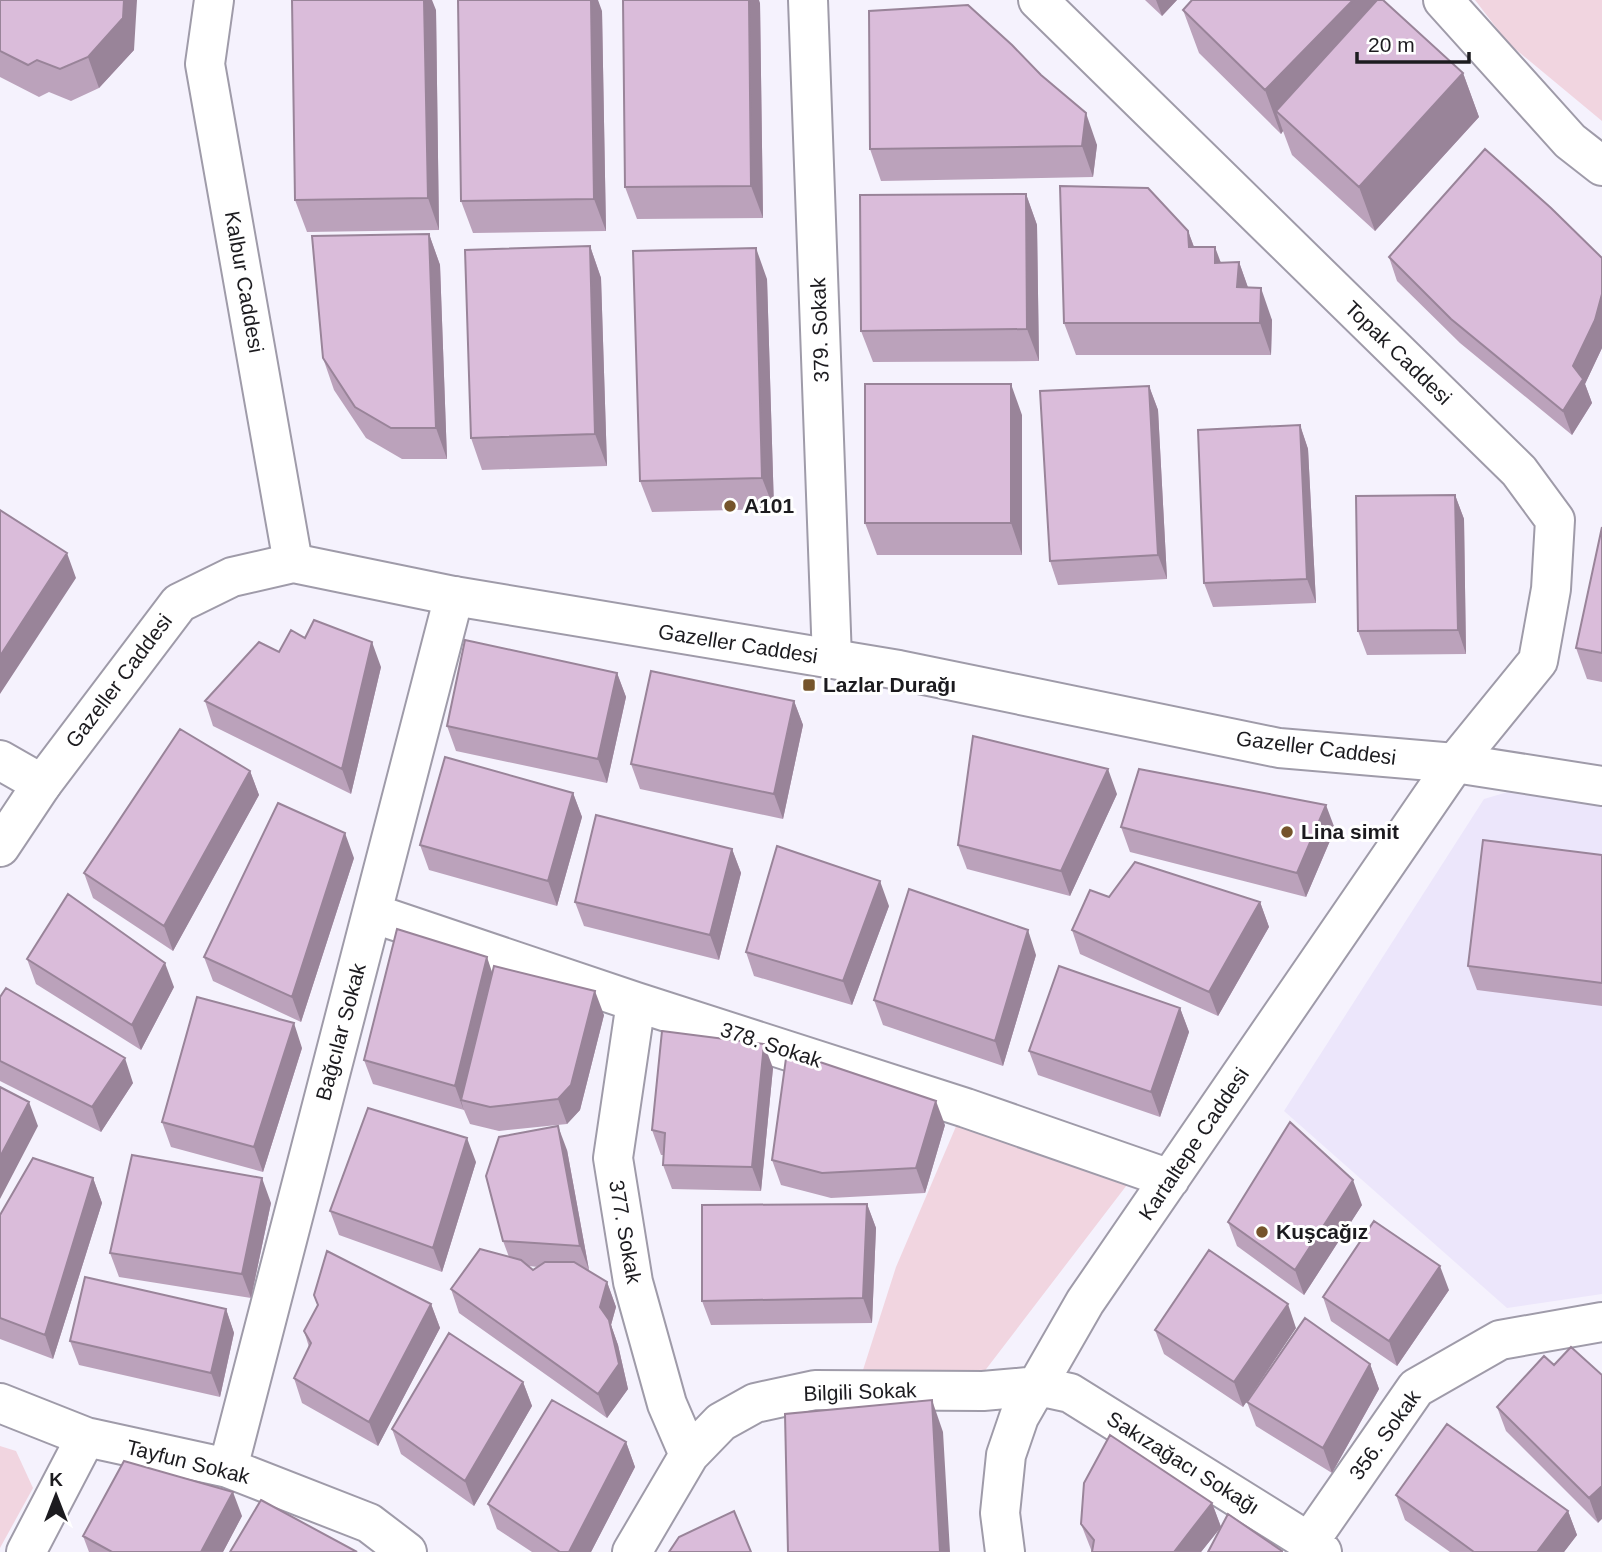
<svg xmlns="http://www.w3.org/2000/svg" width="1602" height="1552" font-family="Helvetica,sans-serif">
<style>
.built{fill:#ece6fb}
.green{fill:#f1d5e0}
.lines{fill:none;stroke-linecap:round;stroke-linejoin:round}
.minor-casing{stroke:#9f9ba9;stroke-width:42}
.major-casing{stroke:#9f9ba9;stroke-width:42}
.minor{stroke:#fff;stroke-width:38}
.major{stroke:#fff;stroke-width:38}
.wall{fill:#bba2bb;fill-rule:evenodd}
.shaded-wall{fill:#998499}
.building{fill:#dabcda;stroke:#998499;stroke-width:2}
.poi-dot{fill:#75542b;stroke:#fff;stroke-width:2.5}
.labels{text-anchor:middle;stroke-width:6;stroke-linejoin:round;paint-order:stroke}
.street-label{font-size:21px;fill:#1c1b1f;stroke:#fff}
.poi-label{font-size:21px;font-weight:bold;fill:#1c1b1f;stroke:#fff;text-anchor:start}
</style>
<rect width="100%" height="100%" fill="#f5f2fd"/>
<path class="built" d="M1511,791L1602,807V1294L1507,1308L1284,1111L1484,799Z"/>
<path class="green" d="M1475,0H1602V121L1508,43Z
M960,1117L1133,1177L977,1381L863,1370L896,1267Z
M0,1446L16,1451L33,1488L0,1548Z"/>
<g class="lines">
<defs>
<path id="minor" d="M214,0L205,64L293,563
M808,0L832,659
M1443,0L1570,141L1602,166
M0,760L42,784
M372,913L636,1002L966,1108L1170,1179
M636,1002L613,1158L633,1282L667,1404L689,1455
M0,1403L86,1437L228,1468L369,1523L407,1552
M228,1468L454,596
M1309,1542L1416,1388L1500,1340L1602,1322
M26,1552L86,1437
M632,1552L689,1455L721,1422L755,1403L815,1390L983,1391L1038,1386L1070,1393L1309,1542L1322,1552
M1005,1552L1000,1513L1006,1455L1019,1417L1085,1302L1455,763L1538,661L1551,589L1555,520L1519,471L1038,0"/>
<path id="major" d="M0,847L42,784L179,603L232,577L293,563L454,596L899,670L1279,748L1455,763L1602,786"/>
</defs>
<use href="#minor" class="minor-casing"/>
<use href="#major" class="major-casing"/>
<use href="#minor" class="minor"/>
<use href="#major" class="major"/>
</g>
<path class="wall" d="M0,0L134,50L99,88L71,101L49,92L39,97L0,77Z
M1145,0H1177L1162,16Z
M760,3L763,218L637,219L625,187Z
M436,10L439,230L307,232L295,200Z
M1183,10L1463,73L1479,117L1375,231L1292,155L1283,131L1281,134L1199,53Z
M602,11L606,231L473,233L461,201Z
M1041,75L1097,145L1093,177L881,181L870,149Z
M1026,194L1037,225L1039,361L873,362L861,331Z
M1188,231L1194,247L1221,262H1239L1248,288L1272,320L1271,355H1076L1064,323Z
M429,234L440,265L447,459H402L366,438L334,390L323,358Z
M590,246L601,278L607,466L482,470L471,438Z
M1389,257L1602,258V348L1585,384L1592,403L1572,435L1460,343L1397,281Z
M767,279L774,509L652,512L640,481Z
M1149,386L1158,410L1167,579L1058,585L1050,561Z
M1022,415V555H877L865,523Z
M1300,425L1308,449L1316,603L1213,607L1204,583Z
M1455,495L1464,519L1466,654L1367,655L1358,631Z
M1602,527V682L1587,679L1576,648Z
M279,652L381,667L351,794L213,726L205,701Z
M617,673L626,697L607,783L456,751L447,726Z
M794,701L803,725L783,819L640,789L631,764Z
M250,771L259,795L173,951L93,898L84,873Z
M573,793L582,817L557,906L429,870L420,845Z
M1117,794L1070,896L967,869L958,845Z
M1121,827L1335,829L1306,897L1130,852Z
M732,849L741,873L719,960L584,926L575,902Z
M1602,855V1006L1477,990L1468,966Z
M354,858L301,1022L213,981L204,957Z
M1109,897L1260,902L1269,927L1218,1016L1080,954L1072,930Z
M889,906L852,1005L754,976L746,952Z
M1036,955L1003,1066L883,1025L874,1000Z
M27,959L174,987L141,1050L36,984Z
M492,972L604,1015L580,1110L567,1124L499,1131L470,1124L464,1110L373,1084L364,1060Z
M0,997L133,1083L101,1132L0,1081Z
M1180,1008L1189,1032L1160,1117L1038,1075L1029,1051Z
M302,1048L263,1172L171,1147L162,1122Z
M773,1068L761,1191L672,1189L663,1165V1155H661L652,1130Z
M945,1125L925,1193L831,1198L781,1185L772,1160Z
M567,1150L589,1270H587L607,1282L616,1307L611,1325L618,1345L628,1389L607,1418L459,1313L451,1289L509,1257L503,1241ZM529,1266L538,1267L533,1270Z
M476,1162L442,1272L339,1235L330,1211Z
M93,1178L102,1203L53,1359L0,1339V1215Z
M271,1203L251,1298L119,1277L110,1253Z
M867,1204L876,1228L872,1323L711,1325L702,1301Z
M1362,1205L1304,1295L1237,1246L1228,1222Z
M1449,1290L1397,1366L1331,1321L1323,1297Z
M431,1304L440,1328L378,1446L302,1403L294,1378L309,1347L304,1331Z
M226,1309L234,1333L220,1397L79,1365L70,1341Z
M1296,1328L1243,1407L1164,1354L1155,1330Z
M1370,1364L1379,1389L1332,1473L1256,1426L1247,1402Z
M1554,1365L1598,1523L1506,1431L1497,1407Z
M523,1382L532,1406L474,1506L401,1454L392,1429Z
M626,1442L635,1467L591,1552H532L497,1529L488,1504Z
M1396,1495L1568,1511L1577,1535L1564,1552H1450L1405,1520Z
M1212,1503L1221,1527L1201,1552H1092L1081,1524Z
M242,1516L223,1552H89L83,1536Z"/>
<path class="shaded-wall" d="M124,0H137L134,50L99,88L88,57Z
M424,0H432L436,10L439,230L428,198Z
M591,0H598L602,11L606,231L594,199Z
M749,0H759L760,3L763,218L751,186Z
M1156,0H1177L1162,16Z
M1353,0H1380L1276,111L1283,131L1281,134L1265,90Z
M1463,73L1479,117L1375,231L1359,187Z
M1086,113L1097,145L1093,177L1082,146Z
M1026,194L1037,225L1039,361L1027,329Z
M1188,231L1200,263L1189,247Z
M429,234L440,265L447,459L436,428Z
M590,246L601,278L607,466L595,434Z
M1215,247L1227,279L1215,263Z
M756,248L767,279L774,509L762,478Z
M1239,262L1250,293L1237,287Z
M1261,288L1272,320L1271,355L1260,323Z
M1602,294V348L1585,384L1592,403L1572,435L1563,411L1573,366Z
M1011,384L1022,415V555L1011,523Z
M1149,386L1158,410L1167,579L1158,555Z
M1300,425L1308,449L1316,603L1307,579Z
M1455,495L1464,519L1466,654L1458,630Z
M67,553L76,578L0,694V656Z
M372,642L381,667L351,794L342,769Z
M617,673L626,697L607,783L598,759Z
M794,701L803,725L783,819L774,794Z
M1108,769L1117,794L1070,896L1061,871Z
M250,771L259,795L173,951L164,926Z
M573,793L582,817L557,906L548,881Z
M1326,805L1335,829L1306,897L1297,873Z
M345,833L354,858L301,1022L292,997Z
M732,849L741,873L719,960L710,935Z
M880,881L889,906L852,1005L843,981Z
M1260,902L1269,927L1218,1016L1209,992Z
M1028,930L1036,955L1003,1066L995,1041Z
M487,957L495,981L461,1100L464,1111L455,1086Z
M165,963L174,987L141,1050L132,1025Z
M595,991L604,1015L580,1110L567,1124L558,1099Z
M1180,1008L1189,1032L1160,1117L1151,1092Z
M294,1023L302,1048L263,1172L254,1147Z
M764,1044L773,1068L761,1191L752,1167Z
M125,1058L133,1083L101,1132L92,1107Z
M936,1101L945,1125L925,1193L916,1168Z
M29,1102L38,1126L0,1199V1157Z
M558,1126L567,1150L589,1270L580,1246Z
M467,1138L476,1162L442,1272L433,1248Z
M93,1178L102,1203L53,1359L45,1335Z
M262,1178L271,1203L251,1298L242,1274Z
M1353,1180L1362,1205L1304,1295L1295,1270Z
M867,1204L876,1228L872,1323L863,1298Z
M1440,1266L1449,1290L1397,1366L1389,1341Z
M607,1282L616,1307L611,1325L618,1345L628,1389L607,1418L598,1394L600,1307Z
M431,1304L440,1328L378,1446L369,1422Z
M1288,1304L1296,1328L1243,1407L1234,1382Z
M226,1309L234,1333L220,1397L211,1373Z
M1370,1364L1379,1389L1332,1473L1323,1448Z
M523,1382L532,1406L474,1506L465,1481Z
M932,1400L943,1432L950,1552H940Z
M626,1442L635,1467L591,1552H569Z
M1602,1486V1519L1598,1523L1589,1498Z
M233,1492L242,1516L223,1552H201Z
M1212,1503L1221,1527L1201,1552H1174Z
M1568,1511L1577,1535L1564,1552H1537Z"/>
<path class="building" d="M0,0H124L123,18L88,57L60,69L37,60L28,65L0,51Z
M292,0H424L428,198L295,200Z
M458,0H591L594,199L461,201Z
M623,0H749L751,186L625,187Z
M1192,0H1353L1265,90L1183,10Z
M1377,0H1383L1463,73L1359,187L1276,111Z
M968,5L1012,45L1041,75L1086,113L1082,146L870,149L869,11Z
M1485,149L1551,208L1602,258V294L1595,320L1573,366L1583,379L1563,411L1451,319L1389,257Z
M1060,186L1148,188L1188,231L1189,247H1215V263L1239,262L1237,287L1261,288L1260,323H1064Z
M1026,194L1027,329L861,331L860,195Z
M429,234L436,428H391L355,407L323,358L312,236Z
M590,246L595,434L471,438L465,250Z
M756,248L762,478L640,481L633,251Z
M865,384H1011V523H865Z
M1149,386L1158,555L1050,561L1040,391Z
M1300,425L1307,579L1204,583L1198,430Z
M1455,495L1458,630L1358,631L1356,496Z
M0,510L67,553L0,656Z
M1602,527V653L1576,648Z
M314,620L372,642L342,769L205,701L259,642L279,652L291,630L305,638Z
M465,640L617,673L598,759L447,726Z
M651,671L794,701L774,794L631,764Z
M180,729L250,771L164,926L84,873Z
M973,736L1108,769L1061,871L958,845Z
M445,757L573,793L548,881L420,845Z
M1139,769L1326,805L1297,873L1121,827Z
M278,803L345,833L292,997L204,957Z
M596,815L732,849L710,935L575,902Z
M1483,840L1602,855V983L1468,966Z
M777,846L880,881L843,981L746,952Z
M1135,862L1260,902L1209,992L1072,930L1090,890L1109,897Z
M909,889L1028,930L995,1041L874,1000Z
M68,894L165,963L132,1025L27,959Z
M397,929L487,957L455,1086L364,1060Z
M494,966L595,991L571,1085L558,1099L490,1107L461,1100Z
M1059,966L1180,1008L1151,1092L1029,1051Z
M6,988L125,1058L92,1107L0,1061V997Z
M197,997L294,1023L254,1147L162,1122Z
M662,1031L764,1044L752,1167L663,1165L665,1133L652,1130Z
M787,1051L936,1101L916,1168L822,1173L772,1160Z
M0,1087L29,1102L0,1157Z
M368,1108L467,1138L433,1248L330,1211Z
M1290,1122L1353,1180L1295,1270L1228,1222Z
M558,1126L580,1246L503,1241L486,1176L499,1137Z
M132,1155L262,1178L242,1274L110,1253Z
M33,1158L93,1178L45,1335L0,1318V1215Z
M867,1204L863,1298L702,1301V1205Z
M1374,1221L1440,1266L1389,1341L1323,1297Z
M480,1249L521,1260L533,1270L545,1262H574L607,1282L600,1307L609,1320L619,1364L598,1394L451,1289Z
M1209,1250L1288,1304L1234,1382L1155,1330Z
M327,1251L431,1304L369,1422L294,1378L311,1343L304,1331L318,1305L314,1295Z
M85,1277L226,1309L211,1373L70,1341Z
M1305,1318L1370,1364L1323,1448L1247,1402Z
M449,1333L523,1382L465,1481L392,1429Z
M1571,1347L1602,1375V1486L1589,1498L1497,1407L1544,1356L1554,1365Z
M552,1400L626,1442L569,1552H560L488,1504Z
M932,1400L940,1552H788L785,1414Z
M1447,1424L1568,1511L1537,1552H1474L1396,1495Z
M1110,1435L1212,1503L1174,1552H1092L1094,1540L1081,1524L1084,1483Z
M124,1461L233,1492L201,1552H112L83,1536Z
M261,1500L357,1552H230Z
M734,1511L751,1552H669L679,1537Z
M1228,1514L1282,1551V1552H1208Z"/>
<g class="poi-dot">
<circle cx="730" cy="506" r="7"/>
<rect x="802" y="678" width="14" height="14" rx="3.5"/>
<circle cx="1287" cy="832" r="7"/>
<circle cx="1262" cy="1232" r="7"/>
</g>
<g class="labels">
<g class="street-label">
<text transform="translate(244 282) rotate(80)" y="7">Kalbur Caddesi</text>
<text transform="translate(820 330) rotate(-92)" y="7">379. Sokak</text>
<text transform="translate(1398 353) rotate(44)" y="7">Topak Caddesi</text>
<text transform="translate(738 644) rotate(9)" y="7">Gazeller Caddesi</text>
<text transform="translate(119 681) rotate(-53)" y="7">Gazeller Caddesi</text>
<text transform="translate(1316 748) rotate(7)" y="7">Gazeller Caddesi</text>
<text transform="translate(341 1032) rotate(-75)" y="7">Bağcılar Sokak</text>
<text transform="translate(771 1045) rotate(18)" y="7">378. Sokak</text>
<text transform="translate(1194 1144) rotate(-56)" y="7">Kartaltepe Caddesi</text>
<text transform="translate(625 1232) rotate(80)" y="7">377. Sokak</text>
<text transform="translate(860 1392) rotate(-2)" y="7">Bilgili Sokak</text>
<text transform="translate(1385 1435) rotate(-54)" y="7">356. Sokak</text>
<text transform="translate(188 1462) rotate(14)" y="7">Tayfun Sokak</text>
<text transform="translate(1183 1463) rotate(32)" y="7">Sakızağacı Sokağı</text>
</g>
<g class="poi-label">
<text x="744" y="513">A101</text>
<text x="823" y="692">Lazlar Durağı</text>
<text x="1301" y="839">Lina simit</text>
<text x="1276" y="1239">Kuşcağız</text>
</g>
</g>
<g transform="translate(56 1496)" stroke="#ffffff" stroke-width="5" paint-order="stroke">
<path d="M0-5L12 26L0 18L-12 26Z" fill="#1c1b1f"/>
<text y="-10" font-size="19" font-weight="bold" text-anchor="middle" fill="#1c1b1f">K</text>
</g>
<path d="M1357 52v10h112v-10" fill="none" stroke="#1c1b1f" stroke-width="3.5"/>
<text x="1368" y="52" font-size="21" fill="#1c1b1f" stroke="#ffffff" stroke-width="5" paint-order="stroke">20 m</text>
</svg>
